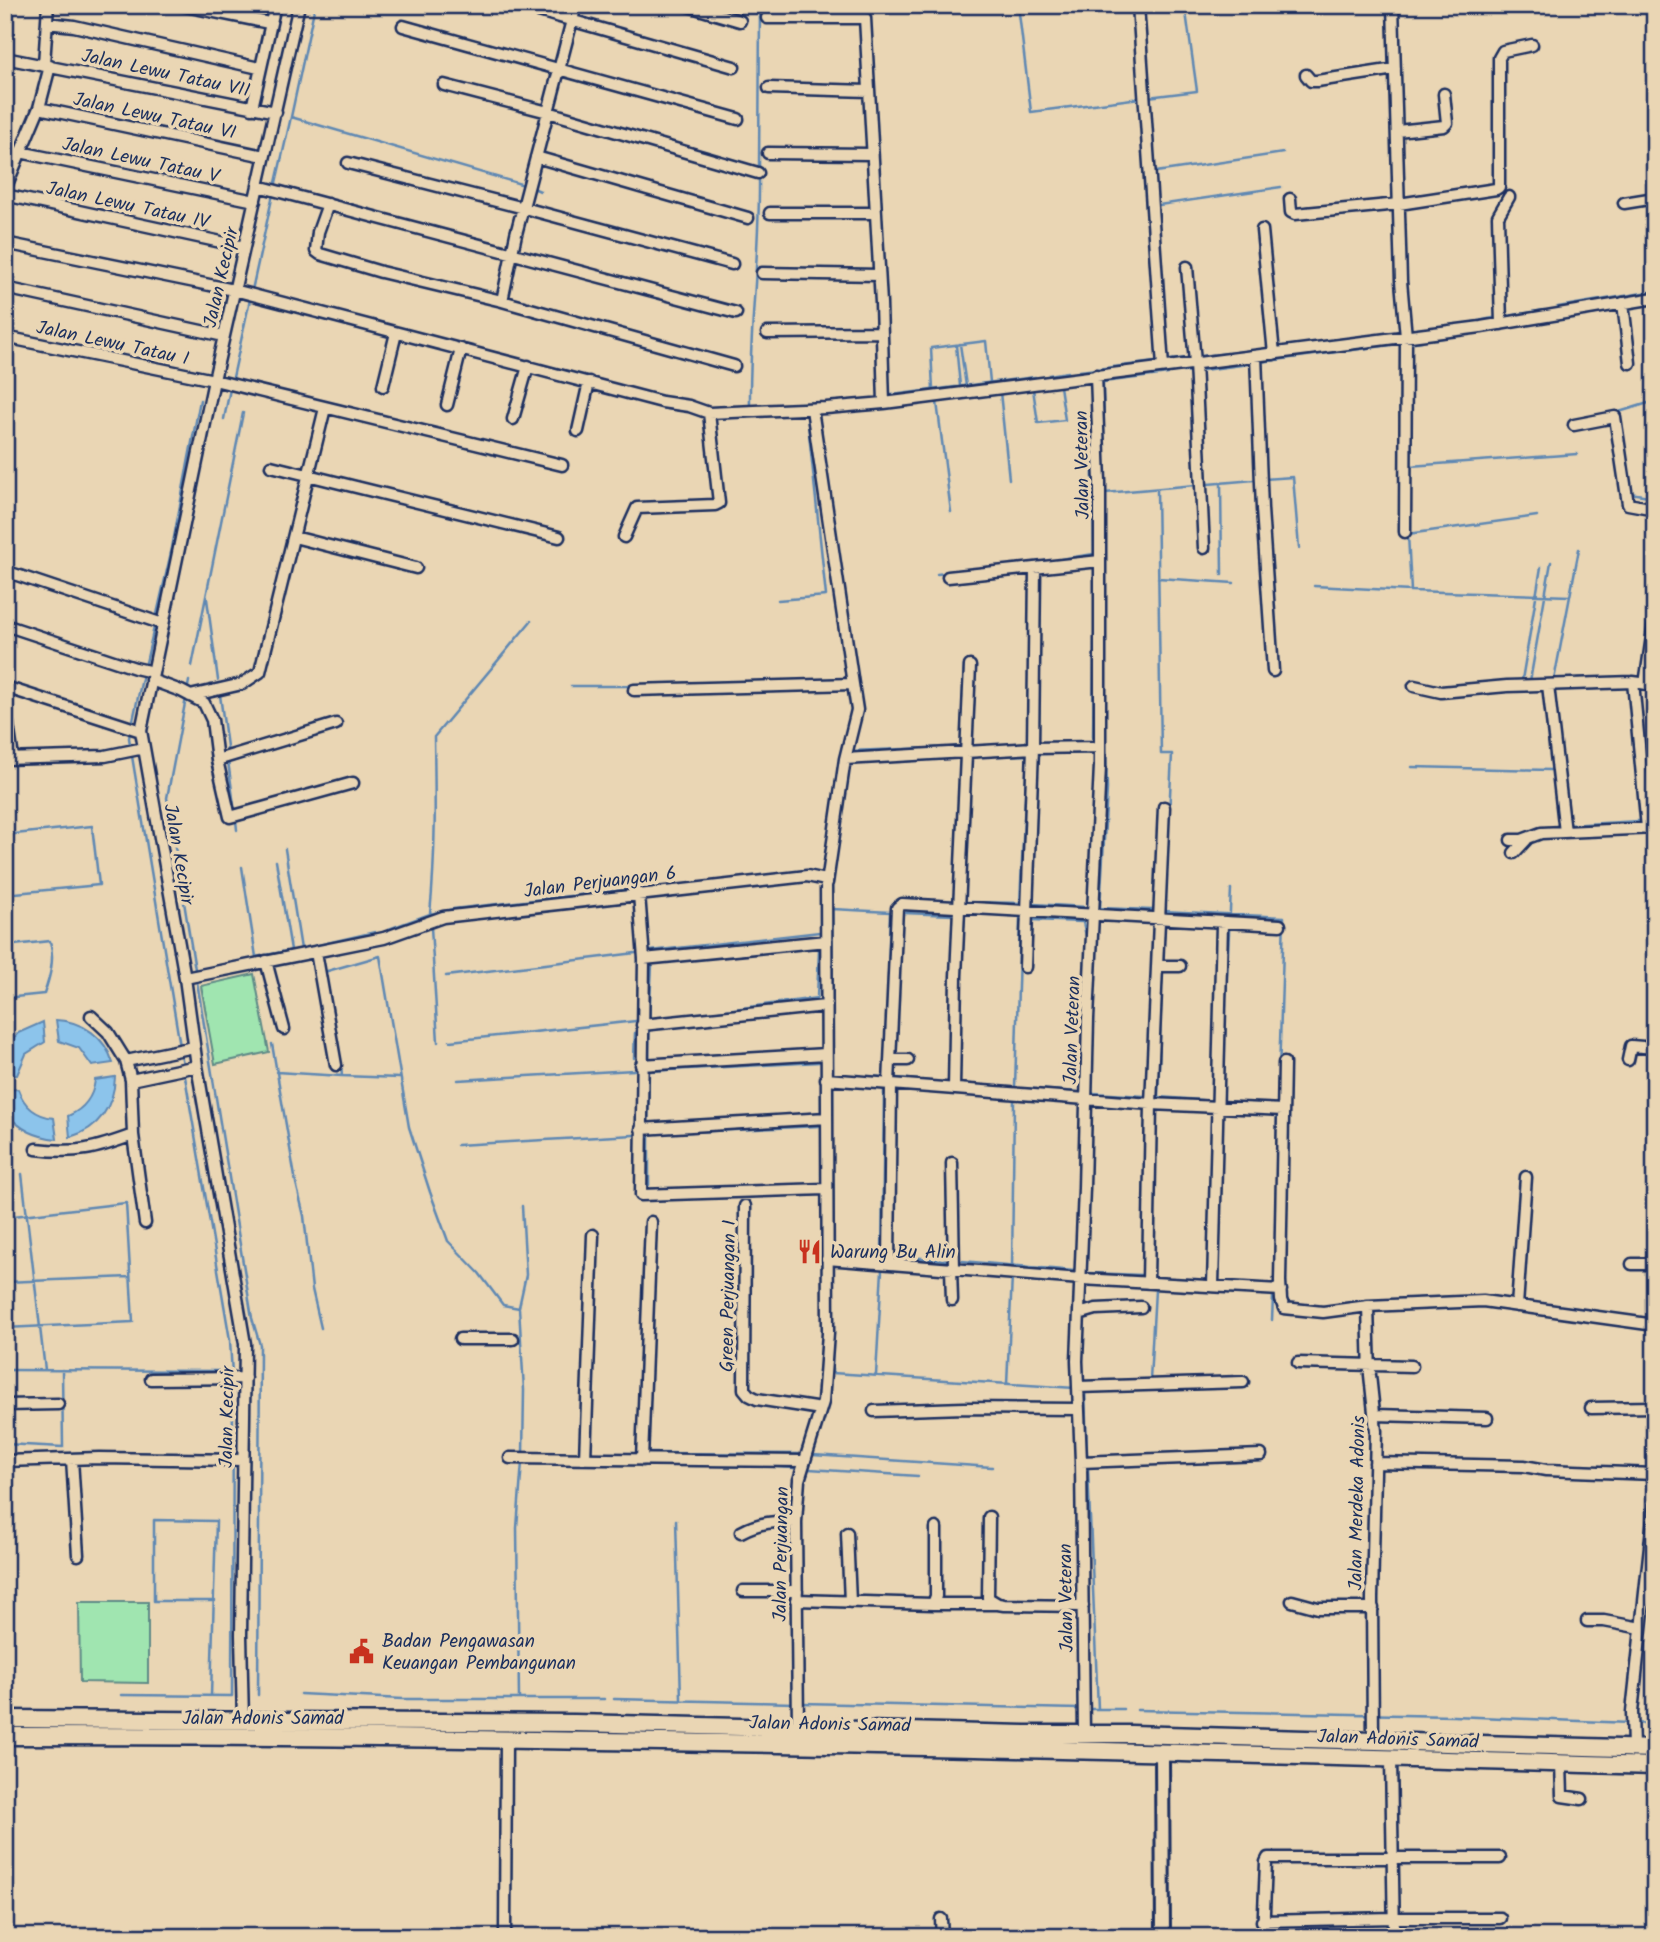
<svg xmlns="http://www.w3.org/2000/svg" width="1660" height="1942" font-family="Kalam,sans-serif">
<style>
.green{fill:#a0e5b0;stroke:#5e8a87;stroke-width:2}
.water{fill:#8cc4eb;stroke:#5f88b3;stroke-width:2}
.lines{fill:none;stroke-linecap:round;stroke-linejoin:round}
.stream{stroke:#5f88b3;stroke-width:2.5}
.minor-casing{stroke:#1b2f5e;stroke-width:15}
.tertiary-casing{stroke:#1b2f5e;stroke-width:18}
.trunk-casing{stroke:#1b2f5e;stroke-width:21}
.minor{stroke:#ead6b4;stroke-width:10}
.tertiary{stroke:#ead6b4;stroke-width:12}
.trunk{stroke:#ead6b4;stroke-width:16}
.labels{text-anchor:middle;stroke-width:7;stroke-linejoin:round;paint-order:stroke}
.street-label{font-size:19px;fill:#1b2f5e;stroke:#ead6b4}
.poi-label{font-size:19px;fill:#1b2f5e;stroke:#ead6b4;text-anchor:start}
</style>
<rect width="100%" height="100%" fill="#ead6b4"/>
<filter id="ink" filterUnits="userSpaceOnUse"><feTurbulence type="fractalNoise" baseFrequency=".0143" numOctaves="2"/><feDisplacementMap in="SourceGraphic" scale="14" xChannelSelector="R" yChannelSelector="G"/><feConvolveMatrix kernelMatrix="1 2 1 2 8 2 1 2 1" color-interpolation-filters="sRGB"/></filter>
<g filter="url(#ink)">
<path class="green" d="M254,974L269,1052L215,1064L201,986Z
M79,1602H148V1683L80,1682Z"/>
<path class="water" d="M56,1020C83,1021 105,1037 113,1063L92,1066L79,1048L59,1041Z
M43,1022L45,1042L26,1054L17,1075L5,1076V1048L18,1033Z
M115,1077C114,1106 99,1129 70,1137L68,1116C84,1109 93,1097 95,1080Z
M18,1089C24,1106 36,1116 54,1118L57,1139C36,1137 21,1130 7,1114L5,1090Z"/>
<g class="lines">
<path class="stream" d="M1018,5L1031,112L1140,98
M1148,97L1197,91L1185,5
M291,117L315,5
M759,170L760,5
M1156,172L1283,153
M1145,174L1146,207
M275,187L291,117L524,185
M531,187L540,191
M1159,205L1281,187
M1558,307L1655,291
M1631,308L1655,303
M1589,315L1616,310
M1508,316L1544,310
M1468,323L1493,318
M1436,328L1453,325
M1436,339L1575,317
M1408,343L1422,341
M960,344L966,386
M956,345L960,386
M1281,347L1398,333
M1202,356L1266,349
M1170,360L1187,358
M1260,362L1399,344
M1203,370L1249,364
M1080,371L1155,362
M1183,372L1192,371
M1168,374L1103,382L1105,493L1196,485
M1049,375L1068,372
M232,382L273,194
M1191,385L1195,485
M1038,388L1092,382V384
M1033,389L1038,423L1065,420L1060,386
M933,390L931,348L986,341L990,382
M1000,392L1009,479
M892,395L1035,377
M937,402L951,512
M1092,405L1094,555
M750,407C749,330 760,254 759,177
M224,419L230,389
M1620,421L1619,412L1655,401
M1410,468V466L1577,454
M1264,479L1293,477L1299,548
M1221,483L1222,575
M1208,484L1254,480
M1157,489L1161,754H1172L1167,857
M1630,493L1655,497
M1266,499L1271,562
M1537,516L1408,534L1411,591L1570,596
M1061,559L1094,554
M980,569L1046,561
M937,574L946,573
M1030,576V604
M1158,578L1234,583
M1314,586L1411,591
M207,599L218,680
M778,600L826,596L807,414
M192,666L243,413
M145,667L172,548L200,400
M1522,680L1541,567
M1554,680L1579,549
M1532,681H1530L1551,562
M571,686H636
M187,692L189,681
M220,695L228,754
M186,698L167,798L252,1318L260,1345L258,1695
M132,725L143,674
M130,732L129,738L180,1046
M1093,739L1095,569
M961,747L964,666
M849,751L961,747
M1040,754L1093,753
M975,756L1028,755
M228,761L235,813
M1412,767L1551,770
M236,820L237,830
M1653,820H1655
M1568,825L1639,821
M5,835L92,826L99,885L5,894
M285,849L301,949
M276,861L291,950
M242,867L256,957L292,950
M954,902L961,757
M968,902L1021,903
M1020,904L1027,755
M1033,904L1086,907
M1100,908L1107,789L1106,751
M1100,908L1152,910
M1163,911L1284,917L1278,1106
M904,913L953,915
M430,914C436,855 435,796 434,737L531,621
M1032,920L1083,922L1086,936
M431,927L438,1042
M389,929L430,914L453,909L624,890
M5,946L50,941C55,959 50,977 44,994L5,998
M301,949L375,932
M651,951L820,932V935
M952,955L953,916
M324,972L380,956L409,1127L430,1192L448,1241L479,1273L503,1305L519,1308L524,1390L523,1455
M446,976L636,953
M1226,996L1231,889
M659,1019L817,998L819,949
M649,1021L652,965
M450,1041L636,1021
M272,1044L296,1183L304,1216L312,1289L321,1328
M181,1053L230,1340L232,1375
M649,1057V1032
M634,1058L635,1033
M649,1071L819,1062
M276,1072L342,1076L341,1065
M342,1076L400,1078
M833,1076L832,909L890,912
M843,1076L885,1077
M885,1077L890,912
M897,1078L949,1083
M458,1080L634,1070
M949,1083L951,1010
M962,1084L1078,1092
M1015,1088L1020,919
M1093,1093L1144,1096
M1158,1097L1215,1101
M1158,1097L1162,978
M1221,1101L1278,1105
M648,1121L649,1070
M649,1133V1185
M648,1134L819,1126
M457,1145L634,1135
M22,1174L45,1370
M1277,1185V1117
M5,1217L126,1203L133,1322L5,1328
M832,1253L882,1255
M832,1254L833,1087
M882,1256L884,1091
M896,1256L947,1260
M962,1261L1074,1271
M1012,1269L1014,1101
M1088,1273L1141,1275
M5,1282L130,1277
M1274,1283L1276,1230
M519,1307L526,1275L522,1206
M1272,1320L1273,1297
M832,1343V1373L1075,1388
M5,1370L223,1371
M876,1375L882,1270
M1150,1380L1155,1290
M1007,1384L1012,1276
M1085,1389L1087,1454
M5,1444L63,1447L62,1370
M649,1453L798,1454
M813,1455L992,1467
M759,1466L794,1468
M809,1469L918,1476
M1088,1469L1098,1709
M676,1520L681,1699
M300,1694L403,1699H604
M121,1695L232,1696L233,1381
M211,1696L216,1521L154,1520V1601H215
M519,1699L517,1528L522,1462
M614,1699L794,1703
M801,1703L1081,1709
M1088,1709H1123
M1137,1710L1453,1716L1655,1724"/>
<defs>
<path id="minor" d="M180,5L269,23
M518,5L734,67
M576,5L516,234L502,301L734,366
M685,5L740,21
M1138,5L1163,367
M1393,5L1401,281L1406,337L1405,532
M47,23L74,26L259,68
M403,26L738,119
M5,58L276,112
M44,64L48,5
M1306,75L1311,81H1317L1395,69
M444,85L548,112L758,173
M769,88L868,91
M39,108L264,156
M252,108L275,5
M1397,131L1444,126L1447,123L1444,94
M20,152L255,201
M768,153L872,154
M536,157L748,218
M348,163L524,208L732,264
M258,186L736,313
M5,189L39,108L50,66
M5,195L244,247
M1290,199L1291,212L1295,214L1399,204L1496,189L1499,187V58L1503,51L1532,45
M1624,203L1655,198
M328,204L318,232L316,251L320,254L381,272L502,301
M770,213H876
M1262,230L1274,354
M5,243L234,290L662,402L689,406L709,413L826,408L884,403L881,303L865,18H767
M1187,267L1195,363L1204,548
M762,273L879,275
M5,288L224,336
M1623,303L1630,363
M1501,324L1498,216L1509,197
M767,333L881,332
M5,337L214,380L562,465
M1256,356L1262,509L1273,671
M383,386L396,333
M884,403L1481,327L1655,298
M447,405L461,349
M812,409L853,684
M513,419L528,366
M1574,425L1615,417L1628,504L1655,509
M578,431L589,382
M271,466L559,537
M294,537L416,568
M624,537L637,508L715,505L719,503L709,413
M5,571L163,624
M948,577L1100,561
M5,625L135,668L153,672
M151,680L181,691L204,703L212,720L217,760L230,817L353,783
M1633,682L1647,828
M1645,684L1655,616
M1548,685L1565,832
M1414,686L1441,692L1507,686L1633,682L1655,685
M5,687L141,731
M634,690L853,684L857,710L845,759L827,883
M190,696L242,684L260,672L325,408
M5,704L13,758
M5,759L105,756L144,748
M845,759L1033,748L1099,747
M217,760L336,724
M1511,840H1522L1541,833L1655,828
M1514,853L1527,839
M639,894L644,959L641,1195L826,1189
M316,952L336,1065
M644,959L826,941
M266,961L284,1029
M1158,966H1180
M1025,967L1033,748L1035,568
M185,978L384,938L443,917L807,876L826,880L828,1333L823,1402L799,1480L796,1522L798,1728
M91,1016L108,1032L126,1061L131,1080L133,1135L145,1223
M642,1025L825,1006
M890,1060H908
M1628,1060L1631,1046L1655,1048
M126,1061L194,1047
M1284,1063L1280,1281L1281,1300L1284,1308L1323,1312L1368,1306L1483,1301L1655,1325
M641,1065L826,1054
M826,1079L1151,1104L1283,1110
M131,1080L197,1066
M889,1084L897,908L902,904L1280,925
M954,1089L956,976L970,666
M641,1129L827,1118
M36,1149C77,1154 95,1149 133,1135
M952,1163L954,1268
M745,1206L744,1389L749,1395L757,1399L821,1409
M827,1259L1081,1279L1281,1290
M889,1263L891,1084
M1632,1264H1655
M951,1268L952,1300
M1148,1283L1151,1104L1164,807
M1213,1286L1222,924
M1368,1306L1370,1375L1376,1431L1372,1598L1373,1740
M1517,1306L1526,1177
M1079,1314L1096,1309L1141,1307
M460,1339H513
M1298,1363L1412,1366
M151,1379L245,1378
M1078,1387L1243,1382
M5,1405L58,1404
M1591,1408L1655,1407
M874,1411L964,1408L1079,1409
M1375,1415L1487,1418
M510,1458L803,1461
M72,1459L78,1555
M585,1459L593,1235
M642,1460L651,1222
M5,1461L99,1458L243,1460
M1081,1462L1261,1455
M1375,1463L1524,1466L1546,1470L1655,1474
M989,1517L988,1598L998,1604L1004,1605L1083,1606
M741,1532C759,1522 776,1521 796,1522
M847,1533L850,1602
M743,1591H797
M796,1600L933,1604L936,1596V1528
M1292,1601L1318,1608H1373
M933,1604H997
M1587,1621H1604L1641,1628
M243,1721L241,1635L245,1344L197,1066L185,978L141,731L214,380L299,5
M1084,1734L1081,1462L1077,1361L1084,1188L1088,1019L1100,766V482L1096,375
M1633,1748L1632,1712L1655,1500
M1391,1759L1394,1937
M1561,1763L1562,1796L1582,1799
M941,1919L942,1937
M1262,1921L1394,1918H1500
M505,1937L506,1739
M1263,1937L1266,1862L1268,1858H1500"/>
<path id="tertiary" d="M1162,1752L1163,1937"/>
<path id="trunk" d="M5,1719L575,1723L1025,1734H1131L1655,1749
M5,1736C555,1736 1105,1750 1655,1766"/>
</defs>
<use href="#minor" class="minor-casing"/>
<use href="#tertiary" class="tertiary-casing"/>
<use href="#trunk" class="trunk-casing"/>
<use href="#minor" class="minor"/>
<use href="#tertiary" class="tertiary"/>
<use href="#trunk" class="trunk"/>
</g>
</g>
<defs>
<symbol id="restaurant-bare" viewBox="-9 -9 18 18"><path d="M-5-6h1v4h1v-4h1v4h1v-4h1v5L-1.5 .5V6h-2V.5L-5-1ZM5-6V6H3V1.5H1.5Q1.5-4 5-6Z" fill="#c8321e" stroke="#ead6b4" stroke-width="2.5" paint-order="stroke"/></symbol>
<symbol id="civic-bare" viewBox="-9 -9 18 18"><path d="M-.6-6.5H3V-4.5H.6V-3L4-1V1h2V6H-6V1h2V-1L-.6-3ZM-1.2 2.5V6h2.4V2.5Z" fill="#c8321e" stroke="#ead6b4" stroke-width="2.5" paint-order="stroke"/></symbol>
</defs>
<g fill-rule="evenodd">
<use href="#restaurant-bare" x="792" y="1234" width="35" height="35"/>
<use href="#civic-bare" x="344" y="1634" width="35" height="35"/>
</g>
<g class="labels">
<g class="street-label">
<text transform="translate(166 72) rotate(12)" y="7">Jalan Lewu Tatau VII</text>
<text transform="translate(155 115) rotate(12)" y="7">Jalan Lewu Tatau VI</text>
<text transform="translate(141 159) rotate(12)" y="7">Jalan Lewu Tatau V</text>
<text transform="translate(128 204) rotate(12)" y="7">Jalan Lewu Tatau IV</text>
<text transform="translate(220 277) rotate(-77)" y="7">Jalan Kecipir</text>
<text transform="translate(113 342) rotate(12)" y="7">Jalan Lewu Tatau I</text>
<text transform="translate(1081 465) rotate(-91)" y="7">Jalan Veteran</text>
<text transform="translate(180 854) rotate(80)" y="7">Jalan Kecipir</text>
<text transform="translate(600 881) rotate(-7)" y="7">Jalan Perjuangan 6</text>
<text transform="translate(1071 1030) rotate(-88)" y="7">Jalan Veteran</text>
<text transform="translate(727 1296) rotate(-89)" y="7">Green Perjuangan I</text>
<text transform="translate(226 1417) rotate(-89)" y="7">Jalan Kecipir</text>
<text transform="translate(1356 1503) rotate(-89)" y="7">Jalan Merdeka Adonis</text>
<text transform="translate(780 1554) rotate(-89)" y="7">Jalan Perjuangan</text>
<text transform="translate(1065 1598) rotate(-91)" y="7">Jalan Veteran</text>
<text x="263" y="1724">Jalan Adonis Samad</text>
<text transform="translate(830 1723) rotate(1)" y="7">Jalan Adonis Samad</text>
<text transform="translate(1398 1738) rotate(2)" y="7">Jalan Adonis Samad</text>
</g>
<g class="poi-label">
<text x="830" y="1258">Warung Bu Alin</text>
<text x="382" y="1647">Badan Pengawasan<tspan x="382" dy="22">Keuangan Pembangunan</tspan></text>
</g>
</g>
<rect width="1660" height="1942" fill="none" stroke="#ead6b4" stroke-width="28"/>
<rect x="14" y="14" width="1632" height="1914" fill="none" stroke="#1b2f5e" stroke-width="2.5" filter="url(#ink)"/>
</svg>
